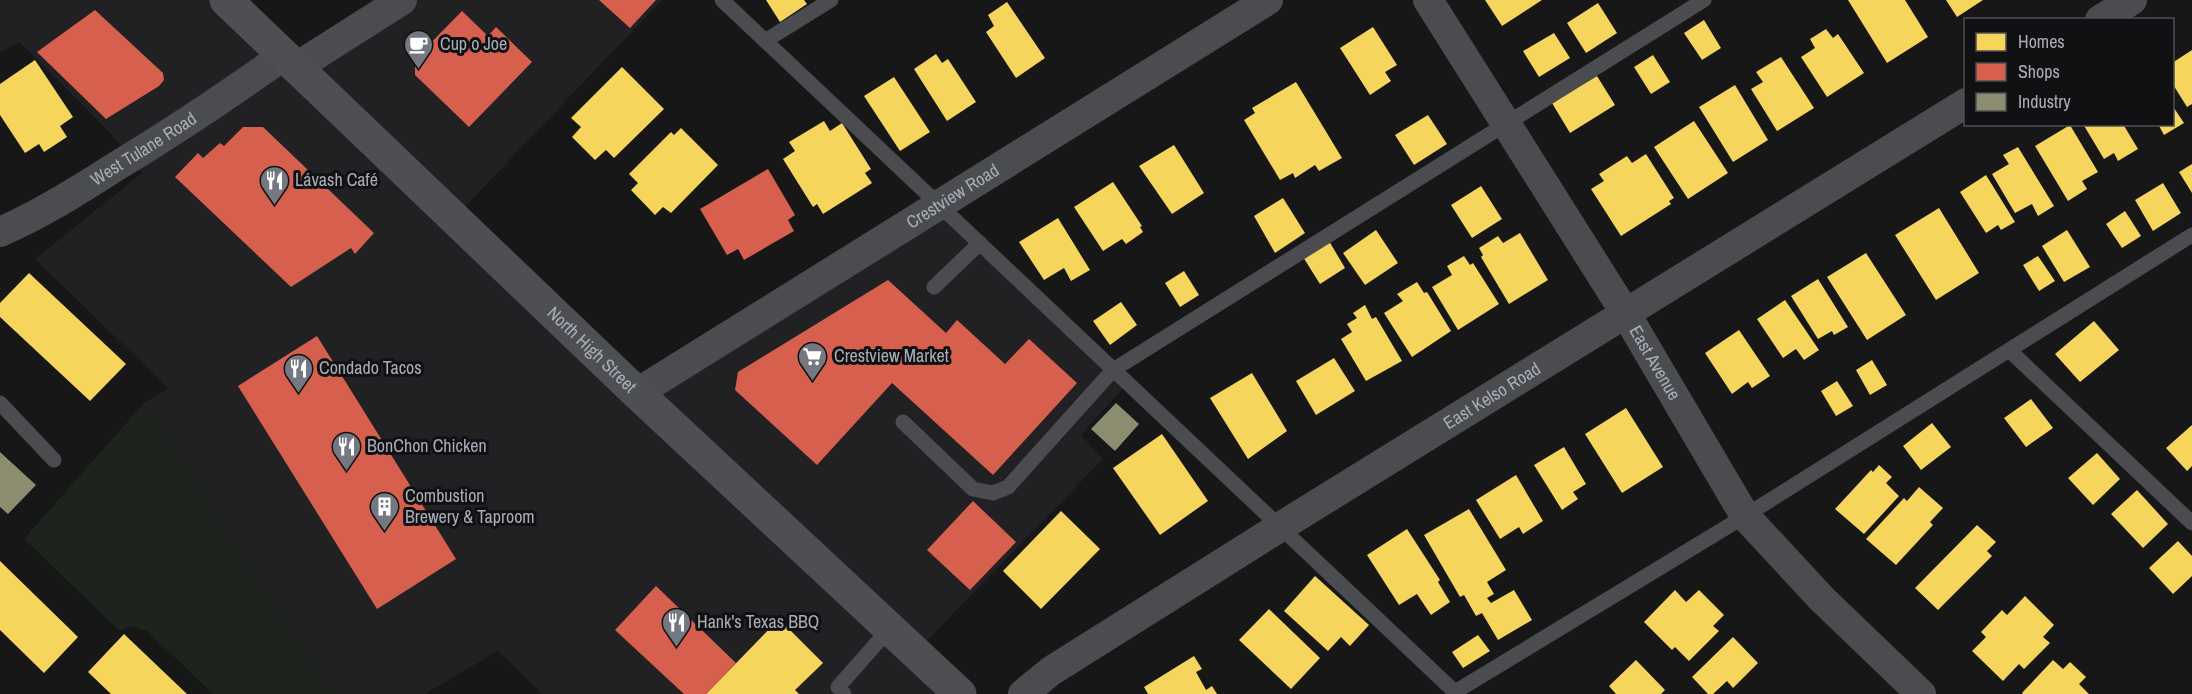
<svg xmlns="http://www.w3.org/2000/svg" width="2192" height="694" font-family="'Archivo Narrow',sans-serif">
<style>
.built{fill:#212123}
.green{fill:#1d241e}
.homes{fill:#f6d55c}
.shops{fill:#d6604d}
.industry{fill:#8c8c6e}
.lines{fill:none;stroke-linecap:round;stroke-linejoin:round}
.lane{stroke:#4b4c50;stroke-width:15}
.street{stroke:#4b4c50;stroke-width:30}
.primary{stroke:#4d4f52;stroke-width:33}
.labels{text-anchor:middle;stroke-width:6;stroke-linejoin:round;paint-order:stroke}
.poi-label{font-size:18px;fill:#a8adb8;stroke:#111113;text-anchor:start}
.street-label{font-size:18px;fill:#a8adb8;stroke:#111113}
</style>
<rect width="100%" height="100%" fill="#171717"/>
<path class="built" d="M0,0H245L303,54L390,0H662L459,213L651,391L932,205L1130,380L1081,435L1103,459L915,653L958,694H542L498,651L425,694H333L143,404L168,388L35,259L142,173L114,137L20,42L0,52Z"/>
<path class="green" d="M143,404L333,694H213L147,631L130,626L120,631L24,539Z"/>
<path class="homes" d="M766,0H804L807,4L780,22Z
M1485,0H1542L1502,26Z
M1848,0H1905L1928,37L1887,63Z
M1946,0H1983L1957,17Z
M1007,2L1045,58L1016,78L986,32L994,26L988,15Z
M1598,3L1617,33L1586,53L1567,23Z
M1704,20L1721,48L1702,60L1684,33Z
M1373,27L1397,65L1385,72L1391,81L1370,95L1340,48Z
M1826,29L1833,38L1838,34L1864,73L1827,97L1801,57L1815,48L1810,39Z
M1554,33L1570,58L1539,77L1523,51Z
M2192,50V104L2187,107L2172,83V63Z
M936,54L942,63L948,59L976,102L947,121L914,69Z
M1653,55L1670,82L1651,94L1634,67Z
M1781,57L1814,108L1777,131L1751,89L1763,82L1756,72Z
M35,60L73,117L60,126L67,137L44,152L39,144L25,153L0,115V84Z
M622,67L664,109L614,158L606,150L595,160L572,137L581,127L571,118Z
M1597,76L1615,105L1570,133L1552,103Z
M894,77L930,132L900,151L864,96Z
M1296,82L1342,158L1319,171L1315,165L1295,178L1293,173L1280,180L1244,120L1255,113L1252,108Z
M1735,85L1768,140L1733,162L1699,107Z
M2172,105L2184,123L2164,135L2158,124H2172Z
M1428,115L1447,144L1414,165L1395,135Z
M824,121L830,131L842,123L871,169L865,173L872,183L823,214L817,204L813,207L783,159L795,151L789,142Z
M1694,121L1728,173L1688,199L1654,147Z
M2083,124H2123L2138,149L2118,161L2114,153L2104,159Z
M2070,125L2098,172L2082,181L2087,189L2068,201L2035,146Z
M681,128L718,165L671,213L663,207L655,215L631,190L638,183L629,174L671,132L674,135Z
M1174,145L1204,193L1172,214L1139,166Z
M2018,147L2054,206L2038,216L2032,204L2015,213L1992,174L2009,164L2003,155Z
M1646,154L1674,198L1669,201L1671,204L1621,236L1591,189L1604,181L1599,174L1627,156L1632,163Z
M2192,164V193L2179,172Z
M1986,175L2015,222L2001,230L1998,225L1986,233L1960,192Z
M1113,182L1142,226L1140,227L1143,232L1126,244L1122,239L1103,251L1074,207Z
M2163,183L2181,213L2153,231L2135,200Z
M1481,186L1502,219L1472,238L1451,205Z
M1283,198L1305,233L1275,253L1254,216Z
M1939,208L1979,273L1936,300L1895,235Z
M2125,211L2141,236L2122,248L2106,224Z
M1058,218L1090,270L1071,281L1064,268L1044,280L1019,242Z
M1376,230L1398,263L1365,285L1343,253Z
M2067,230L2090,267L2064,282L2042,246Z
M1520,233L1548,280L1509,304L1481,257L1483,255L1479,248L1498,236L1503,243Z
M1329,241L1345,268L1320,284L1303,257Z
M1866,253L1906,315L1867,340L1827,277Z
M1464,256L1470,265L1473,263L1499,304L1458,330L1432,287L1452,275L1447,266Z
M2038,256L2055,281L2039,291L2023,265Z
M1184,271L1199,295L1180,307L1165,283Z
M29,273L126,364L90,401L0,317V303Z
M1818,279L1848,327L1834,335L1832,331L1818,339L1791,296Z
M1417,282L1424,293L1427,292L1451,331L1412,357L1384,313L1403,301L1397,294Z
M1785,300L1819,350L1804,360L1796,349L1783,358L1757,319Z
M1121,302L1137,325L1110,345L1093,321Z
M1365,305L1372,319L1376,317L1402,361L1366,381L1341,339L1352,332L1347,324L1357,318L1353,313Z
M2094,321L2119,350L2080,382L2055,354Z
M1739,330L1770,376L1752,388L1748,382L1732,394L1705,353Z
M1334,358L1355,391L1316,415L1296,381Z
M1872,360L1887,385L1870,395L1856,370Z
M1252,373L1287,431L1248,459L1210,398Z
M1837,381L1853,406L1836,416L1821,391Z
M2031,399L2053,428L2026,447L2004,418Z
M1626,408L1663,467L1622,493L1585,434Z
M1932,423L1951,447L1921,470L1903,446Z
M2192,425V466L2187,471L2166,448Z
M1162,434L1208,501L1160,535L1113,468Z
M1564,447L1586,484L1573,492L1578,499L1562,510L1534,465Z
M2097,453L2120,479L2093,505L2068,478Z
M1879,465L1892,477L1886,483L1899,496L1864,534L1835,509L1871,470L1873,472Z
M1516,475L1543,521L1523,534L1519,527L1500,539L1476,500Z
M1919,487L1943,508L1930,522L1933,525L1896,565L1866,539L1904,498L1907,501Z
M2137,490L2168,524L2143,548L2111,514Z
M1469,509L1506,570L1487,582L1494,594L1487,598L1491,603L1514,590L1532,620L1498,640L1482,613L1476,616L1464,595L1460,597L1424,535Z
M1061,511L1100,549L1041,609L1003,571Z
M1977,525L1996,542L1987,551L1992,556L1938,610L1915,588Z
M1407,529L1440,580L1438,582L1450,602L1431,615L1417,594L1399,605L1367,555Z
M2178,541L2192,556V576L2173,594L2149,568Z
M0,561L78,637L44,673L0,630Z
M1315,576L1369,625L1350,646L1341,637L1328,651L1284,611Z
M1675,590L1686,602L1699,590L1724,615L1713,626L1719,631L1689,661L1675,647L1672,650L1644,622Z
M2025,596L2054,625L2043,637L2050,643L2024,669L2019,664L2003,681L1972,651L1986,637L1981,632L2002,610L2007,615Z
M1269,609L1320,658L1291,689L1239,640Z
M779,619L823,663L795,690L799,694H706Z
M124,634L187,694H111L88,672Z
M1478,635L1490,651L1463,668L1452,652Z
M1733,637L1758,663L1733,688L1727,681L1713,694H1708L1692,677Z
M1194,656L1202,669L1196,672L1206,690L1212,686L1217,694H1148L1144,687Z
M1636,660L1665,690L1661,694H1616L1609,686Z
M2053,660L2063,669L2070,662L2086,677L2079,684L2089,694H2023L2022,693Z"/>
<path class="shops" d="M599,0H656L630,28Z
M95,10L163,73L164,80L159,86L106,119L37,52Z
M462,11L488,36L496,27L532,62L469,127L415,75V59Z
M243,127H263L374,233L355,254L351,248L291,287L175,177L198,153L203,158L220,143L224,146Z
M768,169L795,215L788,220L794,231L744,260L738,249L727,255L700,209Z
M888,280L946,333L957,320L1005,364L1029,339L1077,383L993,475L892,383L817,465L735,390L738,372Z
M317,336L456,559L377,609L238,386Z
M973,501L1016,542L970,590L927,550Z
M656,586L736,663L706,694H684L615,630Z"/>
<path class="industry" d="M1116,403L1139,424L1115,451L1091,429Z
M0,452L36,485L8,514L0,507Z"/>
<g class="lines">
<path class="lane" d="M722,0L1457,694
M765,41L831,0
M934,287L980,243
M2010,351L2192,523
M0,403L54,460
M903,422L973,489L993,493L1008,487L1113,370L1704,0
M1455,692L1745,516L2192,235
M844,694L838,687L890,628"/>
<g class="street">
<path id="s1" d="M1428,0L1626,314L1745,516L1822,599L1921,694"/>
<path d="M2100,20L2132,0"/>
<path d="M295,68L402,0"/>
<path id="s2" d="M0,232C41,214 78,191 115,167C173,132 228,95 283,56"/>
<path id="s3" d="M637,393L1268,0"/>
<path id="s4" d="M1023,694L1051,671L1280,527L1966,103"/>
</g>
<path class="primary" id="s5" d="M226,0L637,393L960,694"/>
</g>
<defs>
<symbol id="cafe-pin" viewBox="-11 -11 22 30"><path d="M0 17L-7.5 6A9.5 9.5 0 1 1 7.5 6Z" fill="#757880" stroke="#111113"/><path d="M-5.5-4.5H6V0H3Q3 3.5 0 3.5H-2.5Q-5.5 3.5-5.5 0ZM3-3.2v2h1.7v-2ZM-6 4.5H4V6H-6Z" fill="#fff"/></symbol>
<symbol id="restaurant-pin" viewBox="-11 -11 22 30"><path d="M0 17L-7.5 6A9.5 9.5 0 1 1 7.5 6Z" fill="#757880" stroke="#111113"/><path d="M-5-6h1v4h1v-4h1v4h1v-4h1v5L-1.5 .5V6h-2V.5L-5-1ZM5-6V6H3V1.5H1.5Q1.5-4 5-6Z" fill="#fff"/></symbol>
<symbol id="supermarket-pin" viewBox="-11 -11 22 30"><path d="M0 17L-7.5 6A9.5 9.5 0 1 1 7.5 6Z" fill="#757880" stroke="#111113"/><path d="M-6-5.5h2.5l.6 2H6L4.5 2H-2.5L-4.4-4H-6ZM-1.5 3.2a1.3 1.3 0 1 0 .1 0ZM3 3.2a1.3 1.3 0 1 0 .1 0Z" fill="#fff"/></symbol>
<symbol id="building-pin" viewBox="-11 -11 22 30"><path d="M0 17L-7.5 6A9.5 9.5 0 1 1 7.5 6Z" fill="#757880" stroke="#111113"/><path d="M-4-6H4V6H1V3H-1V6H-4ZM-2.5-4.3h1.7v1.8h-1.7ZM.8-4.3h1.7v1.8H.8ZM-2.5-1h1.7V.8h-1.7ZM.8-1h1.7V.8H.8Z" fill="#fff"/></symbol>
</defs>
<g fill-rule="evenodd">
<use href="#cafe-pin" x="402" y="28" width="33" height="45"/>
<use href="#restaurant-pin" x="258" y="164" width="33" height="45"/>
<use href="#supermarket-pin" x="796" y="340" width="33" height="45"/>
<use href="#restaurant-pin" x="282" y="352" width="33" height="45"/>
<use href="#restaurant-pin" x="330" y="430" width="33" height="45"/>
<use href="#building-pin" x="368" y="490" width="33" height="45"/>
<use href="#restaurant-pin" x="660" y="606" width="33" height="45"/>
</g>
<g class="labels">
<g class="poi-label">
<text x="440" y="50">Cup o Joe</text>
<text x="295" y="186">Lávash Café</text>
<text x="834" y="362">Crestview Market</text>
<text x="319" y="374">Condado Tacos</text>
<text x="367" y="452">BonChon Chicken</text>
<text x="405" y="502">Combustion<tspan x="405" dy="21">Brewery &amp; Taproom</tspan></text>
<text x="697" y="628">Hank's Texas BBQ</text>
</g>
<g class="street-label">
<text dy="6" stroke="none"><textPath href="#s2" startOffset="166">West Tulane Road</textPath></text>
<text dy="6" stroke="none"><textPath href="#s3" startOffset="372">Crestview Road</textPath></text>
<text dy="6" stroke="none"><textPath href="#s5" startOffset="506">North High Street</textPath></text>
<text dy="6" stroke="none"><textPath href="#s1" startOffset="428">East Avenue</textPath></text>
<text dy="6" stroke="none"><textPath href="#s4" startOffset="556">East Kelso Road</textPath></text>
</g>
</g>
<rect x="1964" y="18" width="210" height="108" fill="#111113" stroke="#4d4f55" stroke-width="1.5"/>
<rect x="1976" y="33" width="30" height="18" fill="#f6d55c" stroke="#4d4f55" stroke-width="1.5"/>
<text x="2018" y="48" font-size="18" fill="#a8adb8">Homes</text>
<rect x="1976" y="63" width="30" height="18" fill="#d6604d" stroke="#4d4f55" stroke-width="1.5"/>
<text x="2018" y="78" font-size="18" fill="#a8adb8">Shops</text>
<rect x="1976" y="93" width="30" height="18" fill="#8c8c6e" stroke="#4d4f55" stroke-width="1.5"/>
<text x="2018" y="108" font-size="18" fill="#a8adb8">Industry</text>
</svg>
